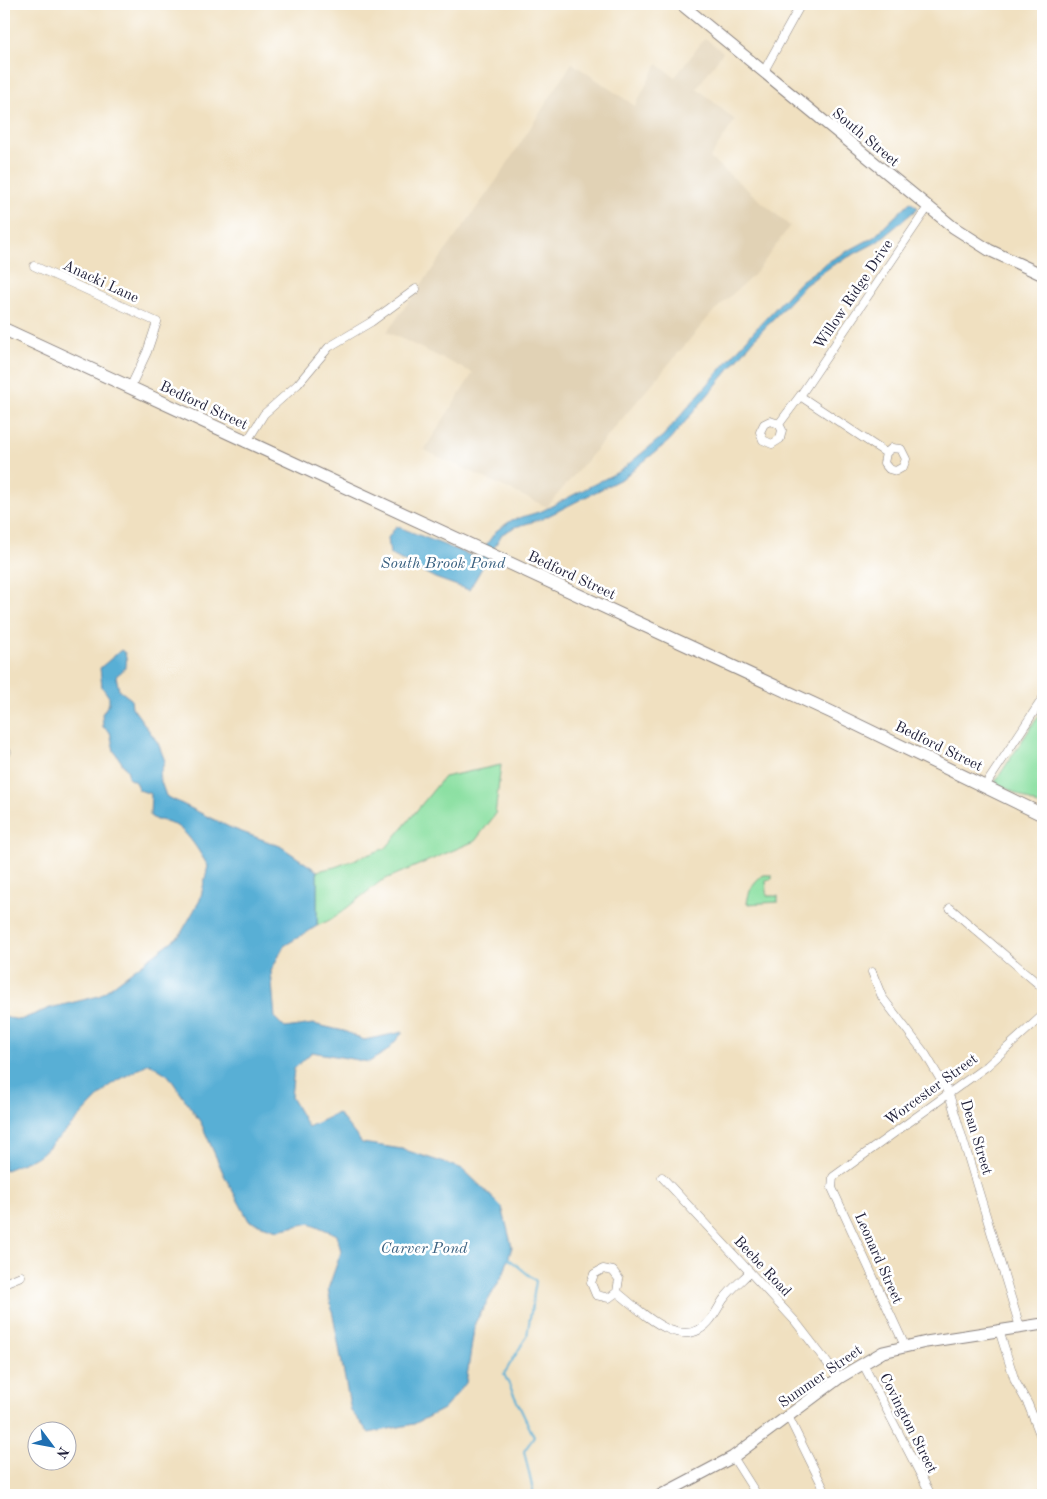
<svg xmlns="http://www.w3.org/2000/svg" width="1047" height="1499" font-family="'Old Standard TT',serif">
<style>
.built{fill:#e1d2b5}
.green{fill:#8be0a2;stroke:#56816e}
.water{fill:#58afd5;stroke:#3d6888}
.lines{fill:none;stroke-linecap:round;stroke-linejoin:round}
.stream{stroke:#58afd5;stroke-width:2}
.street-casing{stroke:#89817e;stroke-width:9}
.secondary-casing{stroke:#89817e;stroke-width:13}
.primary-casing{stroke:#89817e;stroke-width:14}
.street{stroke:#fff;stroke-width:8}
.secondary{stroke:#fff;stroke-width:11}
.primary{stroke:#fff;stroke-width:12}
.labels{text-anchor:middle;stroke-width:5;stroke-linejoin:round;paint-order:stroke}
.street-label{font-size:15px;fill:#22223b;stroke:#fff}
.water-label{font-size:16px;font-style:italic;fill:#3a6180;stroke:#fff}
</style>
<rect width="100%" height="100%" fill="#fff"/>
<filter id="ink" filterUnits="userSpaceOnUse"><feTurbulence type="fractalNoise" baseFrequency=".02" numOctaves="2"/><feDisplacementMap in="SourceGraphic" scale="10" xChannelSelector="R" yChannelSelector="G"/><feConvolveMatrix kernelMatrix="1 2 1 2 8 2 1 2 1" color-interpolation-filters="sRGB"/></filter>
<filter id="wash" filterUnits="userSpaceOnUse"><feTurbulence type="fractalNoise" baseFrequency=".0096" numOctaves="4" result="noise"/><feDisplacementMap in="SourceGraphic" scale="20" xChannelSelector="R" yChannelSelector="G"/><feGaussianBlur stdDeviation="1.12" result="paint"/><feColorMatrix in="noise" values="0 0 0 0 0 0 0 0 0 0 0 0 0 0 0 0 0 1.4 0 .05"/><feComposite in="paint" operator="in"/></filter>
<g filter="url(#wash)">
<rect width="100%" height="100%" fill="#f0e0c0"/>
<path class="built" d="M705,38L723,52L697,88L735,120L710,158L790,226L755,274L714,311L547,507L424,450L473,373L387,332L496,181L572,63L635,106L657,64L675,77Z"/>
<path class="green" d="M1043,709V808L995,782Z
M501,765L495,815L475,841L381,881L334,918L317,926V871L335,867L386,848L444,777Z
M764,875H772V879L766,880L767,896H778V902L747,904C748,893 753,880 764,875Z"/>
<path class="water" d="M910,202L918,208L877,242L833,265L805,285L758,335L669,441L623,478L542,519L515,527L502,534L469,590L435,578L390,554L388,538L396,526L477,558L496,531L512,520L542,511L620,471L663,436L754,331L801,281L831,260L874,237Z
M121,650L125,653C128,666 127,668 116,676L119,690L131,699L132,707L158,743L165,761L159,776L166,796L231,828L280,846L317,871V926L284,946L271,971L275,1018L285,1028L313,1024L344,1031L364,1040L403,1032L387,1051L369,1062L312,1052L294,1069L291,1097L308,1127L338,1113L362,1143L402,1149L463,1169L502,1207L512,1247L504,1273L475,1323L466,1383L445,1408L414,1424L369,1433L351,1411L328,1289L341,1252L337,1235L310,1223L278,1230L249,1221L224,1175L201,1123L168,1075L149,1063L110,1085L69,1128L39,1156L4,1171V1017L20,1020L50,1008L99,996L180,935L200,900L208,866C196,847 182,819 156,820L150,816L151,794L139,790L135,782L128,778V772L114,751L110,732L103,727L102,714L109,703V697L102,687L100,668Z"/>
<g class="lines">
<path class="stream" d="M508,1258L536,1281L527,1336L504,1374L534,1437L524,1451L534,1495"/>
</g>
</g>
<g filter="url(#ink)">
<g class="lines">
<defs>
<path id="street" d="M764,71L801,4
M34,266L157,322L147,352L130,388
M779,424L770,421L764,424L760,432L763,440L772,444L780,439L782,430L779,424L800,396
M246,443L264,414L298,384L329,347L371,322L416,289
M886,453L892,448L901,449L906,459L903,467L896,471L889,469L884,463L886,453L800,396L928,207
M4,749L7,752L4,751
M985,786L1043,698
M950,908L1043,988
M872,972L882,997L926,1055L949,1094L1020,1327
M662,1177L795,1321L839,1378
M4,1283L21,1276
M617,1292L609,1298L596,1295L591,1283L594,1274L603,1269L613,1271L619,1279L617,1292C641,1311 683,1356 711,1319C716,1313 719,1306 723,1300C731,1289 741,1281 750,1272
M999,1330L1015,1381L1028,1404L1043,1442
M905,1346L832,1188L833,1177L987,1066L1043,1015
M863,1364L931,1495
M788,1416L827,1495
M733,1457L757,1495
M1037,1495L1043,1491"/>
<path id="secondary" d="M681,4L953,227L989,250L1043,275
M661,1495L733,1457L839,1378L883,1352L926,1342L1043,1324"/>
<path id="primary" d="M4,329L831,712L1043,815"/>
</defs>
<use href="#street" class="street-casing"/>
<use href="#secondary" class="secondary-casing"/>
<use href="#primary" class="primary-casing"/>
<use href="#street" class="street"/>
<use href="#secondary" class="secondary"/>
<use href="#primary" class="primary"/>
</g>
</g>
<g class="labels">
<g class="street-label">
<text transform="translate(866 137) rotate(40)" y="5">South Street</text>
<text transform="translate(101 281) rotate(25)" y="5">Anacki Lane</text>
<text transform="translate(853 294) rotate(-56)" y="5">Willow Ridge Drive</text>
<text transform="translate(204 405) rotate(25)" y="5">Bedford Street</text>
<text transform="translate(572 575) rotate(25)" y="5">Bedford Street</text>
<text transform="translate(939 746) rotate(26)" y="5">Bedford Street</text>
<text transform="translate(931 1089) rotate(-36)" y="5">Worcester Street</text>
<text transform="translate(977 1137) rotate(73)" y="5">Dean Street</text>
<text transform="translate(879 1258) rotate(66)" y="5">Leonard Street</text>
<text transform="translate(763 1266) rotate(47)" y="5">Beebe Road</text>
<text transform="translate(820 1376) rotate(-35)" y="5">Summer Street</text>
<text transform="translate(909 1423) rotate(63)" y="5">Covington Street</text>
</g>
<g class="water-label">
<text x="443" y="568">South Brook Pond</text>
<text x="424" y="1253">Carver Pond</text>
</g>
</g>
<rect width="1047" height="1499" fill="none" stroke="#fff" stroke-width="20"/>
<g transform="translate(52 1446) rotate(122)"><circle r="24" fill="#ffffff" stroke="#a7a7b1"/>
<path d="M0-4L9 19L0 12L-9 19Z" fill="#1f6fb2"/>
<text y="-8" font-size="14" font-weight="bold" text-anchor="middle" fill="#22223b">N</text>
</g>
</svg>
